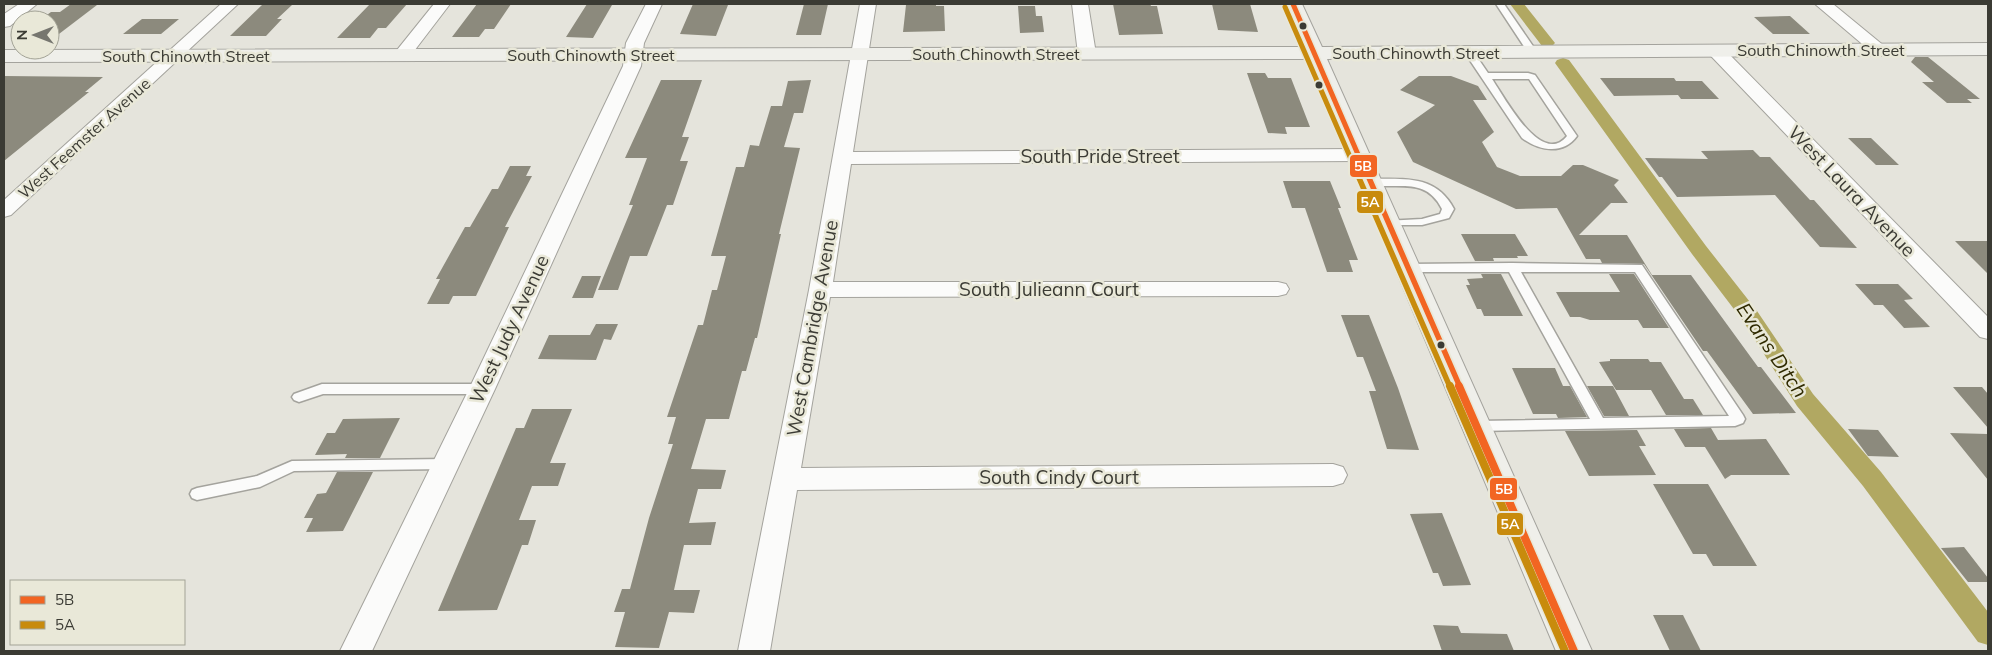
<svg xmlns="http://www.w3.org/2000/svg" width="1992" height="655" font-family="Mulish,sans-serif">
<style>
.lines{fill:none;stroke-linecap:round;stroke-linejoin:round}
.canal{fill:#b1a862;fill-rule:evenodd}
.building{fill:#8c8a7d}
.lane-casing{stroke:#a4a39d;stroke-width:3}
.street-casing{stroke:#a4a39d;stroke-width:2}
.secondary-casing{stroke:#a4a39d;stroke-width:2}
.lane{fill:#fbfbfa;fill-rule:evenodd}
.street{fill:#fbfbfa;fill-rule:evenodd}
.secondary{fill:#efefea;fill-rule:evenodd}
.bus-1-far2-casing{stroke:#e9e8d8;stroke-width:8}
.bus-1-far1-casing{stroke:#e9e8d8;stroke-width:9}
.bus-1-casing{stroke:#e9e8d8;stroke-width:11}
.bus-2-far2-casing{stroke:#e9e8d8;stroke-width:8}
.bus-2-far1-casing{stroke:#e9e8d8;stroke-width:9}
.bus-2-casing{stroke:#e9e8d8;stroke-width:11}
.bus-1-far2{stroke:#f26522;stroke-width:5}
.bus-1-far1{stroke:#f26522;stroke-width:5.5}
.bus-1{stroke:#f26522;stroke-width:8}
.bus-2-far2{stroke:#c88b0d;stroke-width:5}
.bus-2-far1{stroke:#c88b0d;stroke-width:5.5}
.bus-2{stroke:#c88b0d;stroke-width:8}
.bus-dot{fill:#3b3b34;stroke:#e9e8d8;stroke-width:2}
.labels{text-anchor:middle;stroke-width:5;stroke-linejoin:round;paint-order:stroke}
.far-street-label{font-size:16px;fill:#3b3b34;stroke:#e9e8d8}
.street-label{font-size:19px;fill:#3b3b34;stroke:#e9e8d8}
.water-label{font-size:20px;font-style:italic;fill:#2f2a00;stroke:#e9e8d8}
.line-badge{stroke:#e9e8d8;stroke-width:2}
.badge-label{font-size:14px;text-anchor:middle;font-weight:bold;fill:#fff}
</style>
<rect width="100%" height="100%" fill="#e5e4dc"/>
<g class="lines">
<path class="canal" d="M1510,4H1524L1555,43L1552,46H1542Z
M1563,58L1569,60L1706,246L1757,311L1813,394L1881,472L1988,612V645L1978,642L1863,486L1797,406L1743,321L1692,254L1555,63L1557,60Z"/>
</g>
<path class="building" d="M71,4L97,5L55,37H50V20H40L51,12H60Z
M370,4H407L386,28H378L370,38H337Z
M477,4H511L494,29H485L479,37H452Z
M587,4H611L610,5H612L593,38L566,37Z
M693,4L728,5L716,36L680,34Z
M804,4H828L821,35H796Z
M936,4V6H944L945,31L903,32L906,5Z
M1113,4H1150L1151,6H1157L1163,34L1119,35Z
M1212,4H1250L1258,32L1218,30Z
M262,5H292L277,19H282L266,36H230Z
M1018,6H1035L1036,16H1042L1044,32L1020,33Z
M1790,16L1810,34H1773L1754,17Z
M142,19H179L161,34H123Z
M1915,57H1928L1980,99H1967L1972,103H1947L1922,82H1934L1911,62Z
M1247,73H1265L1268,78H1291L1310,127H1285L1287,134L1268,133Z
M4,76L103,77L85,92H89L4,161Z
M1419,76H1451L1478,86L1487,100H1473L1494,132L1482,142L1497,167L1520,176H1561L1573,165H1583L1619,180L1614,185L1628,203H1611L1579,235H1627L1652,275H1691L1758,367H1761L1796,413L1753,414L1707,351H1703L1644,264L1602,263L1600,259H1586L1557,208L1516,209L1413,162L1397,132L1435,105L1400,90Z
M1600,78H1674L1676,81H1702L1719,99H1681L1678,95L1614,96Z
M661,80H702L682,137H689L680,161H688L673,205H667L647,256H630L618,290H598L633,205H629L647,158H625Z
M811,80L803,113H794L784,147L800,148L779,234H781L757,338H755L746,371H742L729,419H706L691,469L726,470L721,489H698L689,523L716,522L711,545H684L674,590H700L694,613L669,612L659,648L615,647L625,612H614L622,589H630L649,518L673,444H668L676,417H667L698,325H703L712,290H717L726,256H711L736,167H744L750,145L759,146L771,106H782L788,81Z
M1848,138H1871L1899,165H1876Z
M1753,150L1760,157H1770L1810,200H1814L1857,248L1820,247L1775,195L1677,197L1662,177H1659L1645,158L1708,159L1701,151Z
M510,166H531L526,176H532L505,227H509L476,296H453L449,304H427L440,279H436L465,227H470L492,189H498Z
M1283,181H1330L1341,208H1338L1358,260H1349L1353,272H1327L1305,208H1292Z
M1461,234H1515L1528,256H1517L1518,258H1493L1494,261H1475Z
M1955,241H1988V274Z
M1481,274H1501L1523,316H1484L1481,309H1477L1466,285H1470L1467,279L1483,278Z
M1609,274H1634L1669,328H1643L1638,320H1590L1580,317H1570L1556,292H1620Z
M582,276H601L593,298H572Z
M1855,284H1898L1913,299L1904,300L1930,327L1904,328L1883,305H1874Z
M1341,315H1369L1398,388L1419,450L1387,449L1369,391H1376L1363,357H1357Z
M596,324H618L611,340L604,339L596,360L538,359L549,335H590Z
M1610,359H1648L1650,362H1661L1684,399H1693L1703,415H1666L1651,390H1616L1599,362L1610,361Z
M1512,368H1555L1563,386H1570L1587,417L1558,418L1556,414H1533Z
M1587,386H1613L1629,416H1604Z
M1953,387H1982L1988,394V428Z
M532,409H572L550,463H566L558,486H532L519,520H536L528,545H522L497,610L438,611L516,428H524Z
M400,418L380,458H345L347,454L315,455L327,433H335L343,419Z
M1711,428L1718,440L1766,439L1790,475H1731L1725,479L1705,447H1685L1674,429Z
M1848,429L1878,430L1899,457L1868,456Z
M1637,430L1646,446H1639L1656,475L1589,476L1565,431Z
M1950,433L1988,434V480Z
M337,472H373L343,531L306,532L313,518H304L317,494L326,493Z
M1653,484H1708L1757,566H1713L1706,554H1693Z
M1442,513L1471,585L1443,586L1438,573H1433L1410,514Z
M1964,547L1988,578V582H1968L1941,548Z
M1653,615H1683L1701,651H1670Z
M1433,625L1458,626L1461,633L1507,634L1514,651H1442Z"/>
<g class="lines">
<defs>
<path id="lane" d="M1496,4H1504L1537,52L1535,54H1529Z
M1470,50L1473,51L1488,73H1528L1535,75L1577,136C1563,155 1540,151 1522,138L1465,53ZM1492,79H1529L1567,136C1541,168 1504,96 1492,79Z
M1371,179C1405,179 1436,175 1454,209L1449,218L1422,225H1385L1383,223L1385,221L1422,219L1440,214L1442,209C1425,175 1396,191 1367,184L1366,182Z
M1512,263L1642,265L1743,415L1745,419L1743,423L1735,426L1478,431L1473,430L1471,426L1473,422L1478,421L1590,419L1509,272H1409L1403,268L1409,264ZM1521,272H1635L1729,416L1603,418Z
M322,384H482L487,386L489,389L487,392L482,394H323L299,402L294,400L292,397L294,394Z
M446,459L451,460L453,464L451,468L446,469L294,471L260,487L197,500L192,498L190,494L192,490L197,488L257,476L292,461Z"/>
<path id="street" d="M19,4H37L10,26L4,27V14Z
M221,4H238L11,215L4,217V200Z
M434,4H450L408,59L402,60L396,59L393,55Z
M646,4H662L644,43L641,66L495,389L372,651H340L469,389L623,66L626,43Z
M860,4H876L853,152L1359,149L1366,151L1369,155L1366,159L1359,161L851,164L833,282H1278L1286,284L1289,289L1286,294L1278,296L830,297L801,468L1333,464L1343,467L1347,475L1343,483L1333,486L797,490L770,651H738L809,290Z
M1072,4H1088L1096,54L1093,58L1087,59L1081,58L1078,54Z
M1815,4H1833L1889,50L1886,54L1880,55L1874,54Z
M1716,46L1722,47L1988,317V339L1980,337L1710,55L1707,51L1710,47Z"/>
<path id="secondary" d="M1284,4H1302L1322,47L1988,43V55L1327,59L1592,651H1556L1307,59L4,62V50L1302,47Z"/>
</defs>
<use href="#lane" class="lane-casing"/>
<use href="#street" class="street-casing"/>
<use href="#secondary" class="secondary-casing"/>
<use href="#lane" class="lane"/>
<use href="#street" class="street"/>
<use href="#secondary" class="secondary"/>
<defs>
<path id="bus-1-far2" d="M1293,4L1366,173"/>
<path id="bus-1-far1" d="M1366,171L1460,387"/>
<path id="bus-1" d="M1459,386L1574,651"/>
<path id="bus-2-far2" d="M1285,7L1357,173"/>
<path id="bus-2-far1" d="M1356,171L1450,387"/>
<path id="bus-2" d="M1450,386L1565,651"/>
</defs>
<use href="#bus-1-far2" class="bus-1-far2-casing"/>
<use href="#bus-1-far1" class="bus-1-far1-casing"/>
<use href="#bus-1" class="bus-1-casing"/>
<use href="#bus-2-far2" class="bus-2-far2-casing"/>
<use href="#bus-2-far1" class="bus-2-far1-casing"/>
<use href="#bus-2" class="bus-2-casing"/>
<use href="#bus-1-far2" class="bus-1-far2"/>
<use href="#bus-1-far1" class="bus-1-far1"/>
<use href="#bus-1" class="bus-1"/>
<use href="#bus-2-far2" class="bus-2-far2"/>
<use href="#bus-2-far1" class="bus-2-far1"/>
<use href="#bus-2" class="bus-2"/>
</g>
<g class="bus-dot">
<circle cx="1303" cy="26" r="4.5"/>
<circle cx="1319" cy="85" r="4.5"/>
<circle cx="1441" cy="345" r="4.5"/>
</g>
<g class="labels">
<g class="far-street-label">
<text x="1821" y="56">South Chinowth Street</text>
<text x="1416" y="59">South Chinowth Street</text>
<text x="996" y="60">South Chinowth Street</text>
<text x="591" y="61">South Chinowth Street</text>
<text x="186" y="62">South Chinowth Street</text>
<text transform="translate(84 138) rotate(-42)" y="6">West Feemster Avenue</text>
</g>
<g class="street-label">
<text x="1100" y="163">South Pride Street</text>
<text transform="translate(1852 191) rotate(46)" y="7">West Laura Avenue</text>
<text x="1049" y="296">South Julieann Court</text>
<text transform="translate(812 328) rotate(-80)" y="7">West Cambridge Avenue</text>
<text transform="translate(509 329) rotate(-65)" y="7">West Judy Avenue</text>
<text x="1059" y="484">South Cindy Court</text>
</g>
<g class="water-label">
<text transform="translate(1772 350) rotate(56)" y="7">Evans Ditch</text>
</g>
</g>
<g class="line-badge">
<rect x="1349" y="154" width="29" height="24" rx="5" fill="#f26522"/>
<rect x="1356" y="190" width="28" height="24" rx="5" fill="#c88b0d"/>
<rect x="1489" y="477" width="29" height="24" rx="5" fill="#f26522"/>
<rect x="1496" y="512" width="28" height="24" rx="5" fill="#c88b0d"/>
</g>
<g class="badge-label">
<text x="1363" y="171">5B</text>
<text x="1370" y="207">5A</text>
<text x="1504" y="494">5B</text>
<text x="1510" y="529">5A</text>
</g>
<rect width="1992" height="655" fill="none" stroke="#3b3b34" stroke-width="10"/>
<rect x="10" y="580" width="175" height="65" fill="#e9e8d8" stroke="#a3a396"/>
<rect x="20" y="596" width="25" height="8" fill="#f26522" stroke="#a3a396"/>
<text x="55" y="605" font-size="15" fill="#3b3b34">5B</text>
<rect x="20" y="621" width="25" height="8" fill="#c88b0d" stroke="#a3a396"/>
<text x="55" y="630" font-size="15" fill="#3b3b34">5A</text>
<g transform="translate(35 35) rotate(270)"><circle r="24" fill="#e9e8d8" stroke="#a3a396"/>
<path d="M0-4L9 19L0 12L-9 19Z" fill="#76766f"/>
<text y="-8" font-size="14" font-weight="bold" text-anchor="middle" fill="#3b3b34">N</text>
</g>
</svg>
